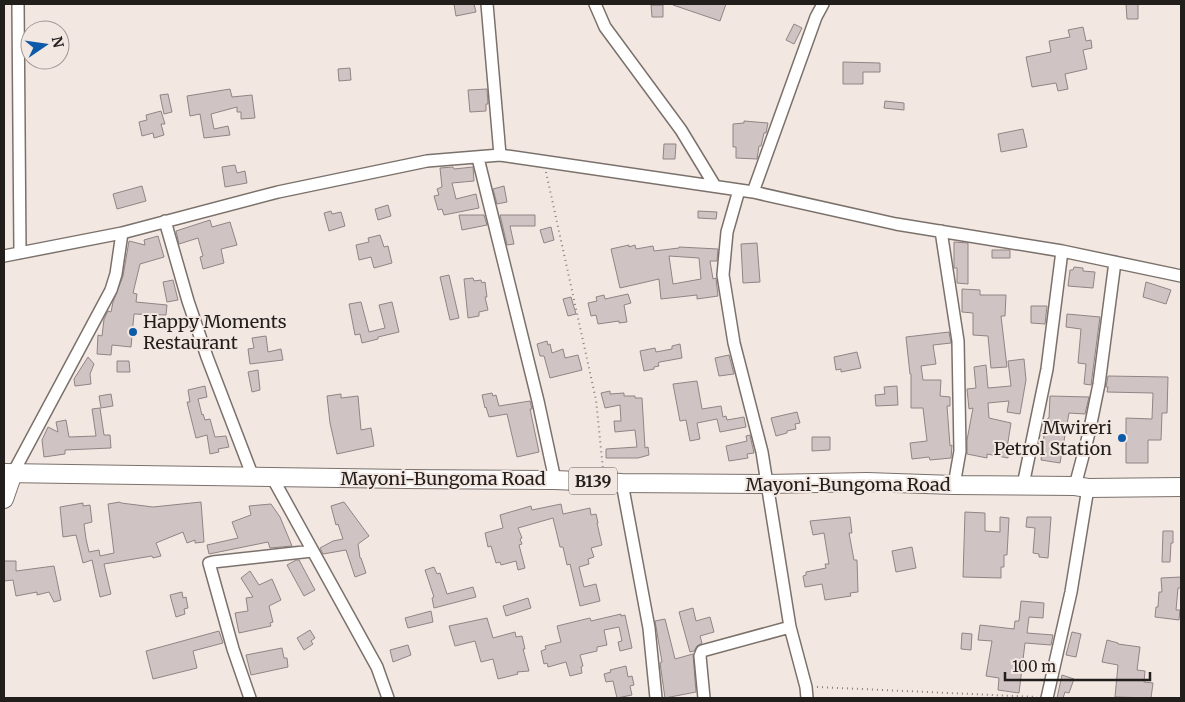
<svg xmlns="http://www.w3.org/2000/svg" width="1185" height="702" font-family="Merriweather,serif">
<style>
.building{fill:#d0c3c3;stroke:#918484;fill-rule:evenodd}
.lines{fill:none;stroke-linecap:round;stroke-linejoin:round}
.street-casing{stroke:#7b716b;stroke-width:14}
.primary-casing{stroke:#7b716b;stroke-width:20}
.path{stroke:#857d79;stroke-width:2;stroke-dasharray:1 4;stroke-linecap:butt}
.street{stroke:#fff;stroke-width:11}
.primary{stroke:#fff;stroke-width:18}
.poi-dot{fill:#0d5aa8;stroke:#f3e7e2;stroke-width:2}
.labels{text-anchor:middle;stroke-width:4;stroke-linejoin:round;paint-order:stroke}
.shield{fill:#f3e7e2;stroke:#615a57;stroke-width:1}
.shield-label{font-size:16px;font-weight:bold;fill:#221e1c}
.poi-label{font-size:18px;fill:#221e1c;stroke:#f3e7e2;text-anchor:start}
.street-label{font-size:18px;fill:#221e1c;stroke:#f3e7e2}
</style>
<rect width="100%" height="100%" fill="#f3e7e2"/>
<path class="building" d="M454,4H474L476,12L456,16Z
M673,4H726L720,21L673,5Z
M1126,4H1138V19H1127Z
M651,5H663V17H652Z
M794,24L802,28L794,44L786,40Z
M1083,27L1086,41L1091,40L1092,48L1083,50L1087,69L1065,74L1068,89L1058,91L1056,83L1032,87L1026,57L1051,52L1049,41L1070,37L1068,30Z
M843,62L880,63V72H863V84H843Z
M350,68L351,80L339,81L338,69Z
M230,89L232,97L252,95L255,118L241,119V112H237V107L211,114L214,129L228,126L230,135L204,138L200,114L190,116L187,96Z
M487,89L488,104H486V111L470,112L468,90Z
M168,94L172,112L164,114L160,95Z
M885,101L904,103V110L884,108Z
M161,111L165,124H161L164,135L154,138L153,133L142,136L139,122L147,120L146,115Z
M744,121L768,123L766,133H764L761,146H759L757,159L736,158V147H733V124L744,123Z
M1023,129L1027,147L1001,152L998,134Z
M664,144H676L675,159H663Z
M235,165L237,173L245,171L247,183L225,187L222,167Z
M453,167L454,169L473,167L474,181L452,183L456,199L476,194L479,208L444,215L442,209L438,210L434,196L439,195L437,189L442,187L440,168Z
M142,186L146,201L117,209L113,194Z
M504,186L507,202L497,204L493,189Z
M388,205L391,216L378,220L375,209Z
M331,211L332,214L341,212L345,226L329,231L324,213Z
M698,211L717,212L716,219L698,218Z
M459,215H484L487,225L462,230Z
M500,215H535V226H510L514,244L507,245Z
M210,220L212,227L230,222L237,245L221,249L224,263L203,269L200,257L203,256L198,238L179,244L176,231Z
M551,227L554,240L544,243L540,230Z
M380,235L384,247L388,246L392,263L374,268L371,257L359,260L356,245L369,242L368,238Z
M158,236L164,257L140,264L133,293L137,294L136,302L167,305L166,315L134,314L131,347L112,345L111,355L97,354L98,335L102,336L104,319L108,311L111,312L113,302L123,276L129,241L145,245L144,240Z
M954,242L968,243V284L957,283V268H954Z
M757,243L760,282L743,283L741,244Z
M629,245V247L635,245L636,249L653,246L654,251L679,248V247L718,249L717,261H710L713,279L716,278L718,296L697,299V295L661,299L659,279L620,288L611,249ZM669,256L699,258L701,279L673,284Z
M992,250H1010V258H992Z
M1074,267L1083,268V271L1095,272L1093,288L1068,286L1070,270H1073Z
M449,275L459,318L450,320L440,277Z
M473,278L474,281L481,280L482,283L485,282L487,297H485L488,310L479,312V316L468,318L464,279Z
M173,280L178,300L167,302L163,282Z
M1146,282L1171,290L1166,304L1143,297Z
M962,289L980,290V295H1006L1005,316H1001L1007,367L991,368L988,336L973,335V313L962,312Z
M628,294L631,303L624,305L627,322L619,323V321L598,324L596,315L591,316L588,303L597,301L596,297L604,295L605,299Z
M571,297L576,314L568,316L563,299Z
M361,302L369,332L385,328L379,305L392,302L399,332L378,337V339L362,343L360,334L355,335L349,304Z
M1031,306H1047L1045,324L1031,323Z
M1067,314L1100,317L1091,385L1084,384L1086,364L1078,363L1081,329L1066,327Z
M949,332L951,343L933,345L936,364L921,366L923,380H941L940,396L950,397V406H947L950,446L952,445L951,458L930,460L929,457L912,459L910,443L927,441L923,408H911V374H910L906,337Z
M266,336L268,352L281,349L283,360L250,364L248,349L254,348L252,338Z
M547,341L548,345L550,344L552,353L563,349L565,358L578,355L582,370L550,378L544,356H540L537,344Z
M680,344L682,358L660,362L658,363L659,366L654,367V369L644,371L640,351L655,348L656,352L672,349V346Z
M857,352L861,368L841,372V369L836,370L834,357Z
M729,355L734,374L719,376L715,358Z
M88,357L94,364L90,374L91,384L75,386L74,379Z
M1024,359L1026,380L1020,414L1007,412L1009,401L988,403L989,418L1011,423L1007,448L1010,449L1008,458L987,454V458L967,454V440L973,408L969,409L967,389L976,388L974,367L986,365L988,388L1011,386L1008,361Z
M117,361H129L130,372H117Z
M258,370L260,390L252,392L248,372Z
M1108,376L1168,377L1167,413H1162L1161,440H1148V463H1126V418L1152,419L1153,393L1107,392L1108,387H1106Z
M697,381L702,409L721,406L723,417L726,416L727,420L744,417L746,427L720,432L717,419L697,423L700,439L690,441L686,420L680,421L673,384Z
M205,386L207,397L198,399L202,415L203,414L205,420L210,419L215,437L226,436L229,447L218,449L219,452L210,454L207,435L196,438L187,402H190L188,390Z
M897,386L898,405L876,406L875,395L885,394L884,387Z
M610,391V394L624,393V396H635V398H642L645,448L648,447L649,455L638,458H606V449L637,447L635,430L615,432L614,421H621L620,405L605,408L601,393Z
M492,393L493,396L496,395L499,406L530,401L532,409H530L539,452L517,457L507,414L489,417L486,407L485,408L482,395Z
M111,394L113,406L101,408L99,396Z
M341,394V398L358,396L361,430L371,428L374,446L337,454L330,423L327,396Z
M1050,396L1089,397L1085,414L1069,413L1060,463L1041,460L1044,435L1048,418H1049Z
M100,408L104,435H110L111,448L65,450V454L44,457L42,440L48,427L58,432L56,422L66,420L69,437L96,436L92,409Z
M797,412L800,423L795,424L796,429L787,431V433L776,436L771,418Z
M750,435L754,453L747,454L748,458L729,461L726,446L747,441L746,436Z
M812,437H830V450L812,451Z
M120,502L121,503L153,507L201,502L204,542L195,543V540L187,543L183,532L156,543L161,556L153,558L152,556L104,564L111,594L100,597L92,560L83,563L76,535L63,537L60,507L83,503V506L90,505L92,522L84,524L86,539L89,552L99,550L100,556L114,553L108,504Z
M344,502L369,536L358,544L360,558H361L366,573L355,577L346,550L323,554L320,548L333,541L343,539L338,524L336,525L331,506Z
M271,504L280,517L292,546L270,548L268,542L209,554L207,545L238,538L232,522L251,515L249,506Z
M561,504L563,514L590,508L591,515L596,514L598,523H597L602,545L591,548L594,557L588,559L589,564L579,567L584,587L596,584L600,601L580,606L570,564L567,565L563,547H560L553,518L518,528L522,538L520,539L522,544L519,545L525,568L518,570L516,561L501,565L500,562L496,563L491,546L488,547L485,533L503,528L500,515L531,506L532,510Z
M965,512L985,513V531L1000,532V517L1009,518L1007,555H1004V567H1001V578L963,577Z
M850,517L852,533H849L854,560H857L858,592L850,593L851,596L825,600L822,584L805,587L803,576L806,575V572L826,568L825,564H829L824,533L813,535L810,521Z
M1027,517H1051L1048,558L1039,557V554L1033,553L1035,528L1026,527Z
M1163,531H1173V543H1171L1170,562H1162Z
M912,547L916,568L896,572L892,551Z
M296,560H299L315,590L304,596L287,565Z
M4,561H16V571L54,566L61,600L54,602L49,592L37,595V592L16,596L13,580L4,581Z
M434,567L437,574L440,573L447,594L473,587L476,597L434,608L432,598L434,597L425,570Z
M250,571L259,585L272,579L281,600L269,606L273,622L270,623L271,626L239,633L235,613L248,611L246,598L253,597L241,578Z
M1181,577V588H1178L1176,610H1180L1179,620L1155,617L1156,607H1158L1159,592H1162L1161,578Z
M182,592L183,598L186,597L188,608L184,609L185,614L176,617L170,595Z
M528,598L531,608L506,616L503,606Z
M1021,601L1044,603L1043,618L1029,617L1027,633L1053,635L1051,645L1025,643L1019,693L998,690L999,678L986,676L992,641L978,640L980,625L1014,629L1015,621H1019Z
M693,608L696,621L710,617L714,632L700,636L702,643L697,646L694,651L690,652L679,612Z
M431,611L433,622L408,628L405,618Z
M621,614V616L625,615L632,648L620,651L618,642L622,641L619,627L604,630L607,645L597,647V651L580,655L583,666L581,667L582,673L570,676L566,662L548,667L547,663L544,664L541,651L546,649L545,646L561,642L557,626L590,618L591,621Z
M487,618L493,638L515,632L516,637L522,636L525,649H523L529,671L517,672L518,674L498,679L493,659L481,662L475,641L455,646L449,626Z
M665,619L675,659L693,654L696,692L665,698L660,663L662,662L655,621Z
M310,630L315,638L311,641L313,644L304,650L297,638Z
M219,631L223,643L193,651L197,668L153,679L146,651Z
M1072,632L1081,634L1076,657L1066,655Z
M962,633L972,634L971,650L961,649Z
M1107,640L1118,643V644L1140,647L1137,670L1145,671L1144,682L1153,683L1151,698L1115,697L1118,665L1102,662Z
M408,645L411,655L393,662L390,650Z
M282,648L284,658H287L288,667L251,675L246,655Z
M626,666L628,677L632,676L634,685L630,686L632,695L617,698L613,681L606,682L604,674L611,672L610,670Z
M1062,675L1074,679L1069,693L1065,692L1063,698H1057Z"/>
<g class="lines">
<defs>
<path id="street" d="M18,4L20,253
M487,4L500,155
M595,4L605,27L681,130L715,186
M478,158L538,401L555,480
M739,190L727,232L723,275L734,343L762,452L790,627L806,687L807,698
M753,192L816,17L823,4
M165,221L188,301L207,357L253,477
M941,231L958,341L960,451L954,485
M4,256L122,233L278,192L427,161L500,155L753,192L896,224L1062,251L1181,276
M13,473L111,290L116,274L122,233
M272,477L377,667L388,698
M622,483L649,628L656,698
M1023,485L1047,369L1062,251
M1075,486L1089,433L1099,384L1115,262
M250,698L233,649L209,563L213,562L312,551
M704,698L700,656L702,651L790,627
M1047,698L1071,592L1088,488"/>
<path id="primary" d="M4,473L406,479L555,480L622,483L767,484L867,482L954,485L1075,486L1088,488L1181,487
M4,499L13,473"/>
</defs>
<use href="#street" class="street-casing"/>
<use href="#primary" class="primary-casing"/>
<path class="path" d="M546,172L596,400L603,469
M817,687L1037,697"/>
<use href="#street" class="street"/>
<use href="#primary" class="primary"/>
</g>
<g class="poi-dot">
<circle cx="133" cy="332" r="5"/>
<circle cx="1122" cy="438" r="5"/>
</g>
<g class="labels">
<rect class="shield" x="569" y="467.5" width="48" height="27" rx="4"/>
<g class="shield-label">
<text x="593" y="487">B139</text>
</g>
<g class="poi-label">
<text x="143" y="328">Happy Moments<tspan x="143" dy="21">Restaurant</tspan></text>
<text x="1112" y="434" text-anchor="end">Mwireri<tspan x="1112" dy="21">Petrol Station</tspan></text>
</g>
<g class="street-label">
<text x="443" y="485">Mayoni-Bungoma Road</text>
<text x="848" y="491">Mayoni-Bungoma Road</text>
</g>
</g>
<rect width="1185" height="702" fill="none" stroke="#221e1c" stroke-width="10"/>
<g transform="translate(45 45) rotate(77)"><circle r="24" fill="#f3e7e2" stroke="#9f9793"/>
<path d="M0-4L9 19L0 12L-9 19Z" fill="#0d5aa8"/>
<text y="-8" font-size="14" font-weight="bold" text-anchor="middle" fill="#221e1c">N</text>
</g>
<path d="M1005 672v8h145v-8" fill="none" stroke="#221e1c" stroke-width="2.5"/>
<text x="1012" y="672" font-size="15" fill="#221e1c" stroke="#f3e7e2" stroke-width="4" paint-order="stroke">100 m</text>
</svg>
